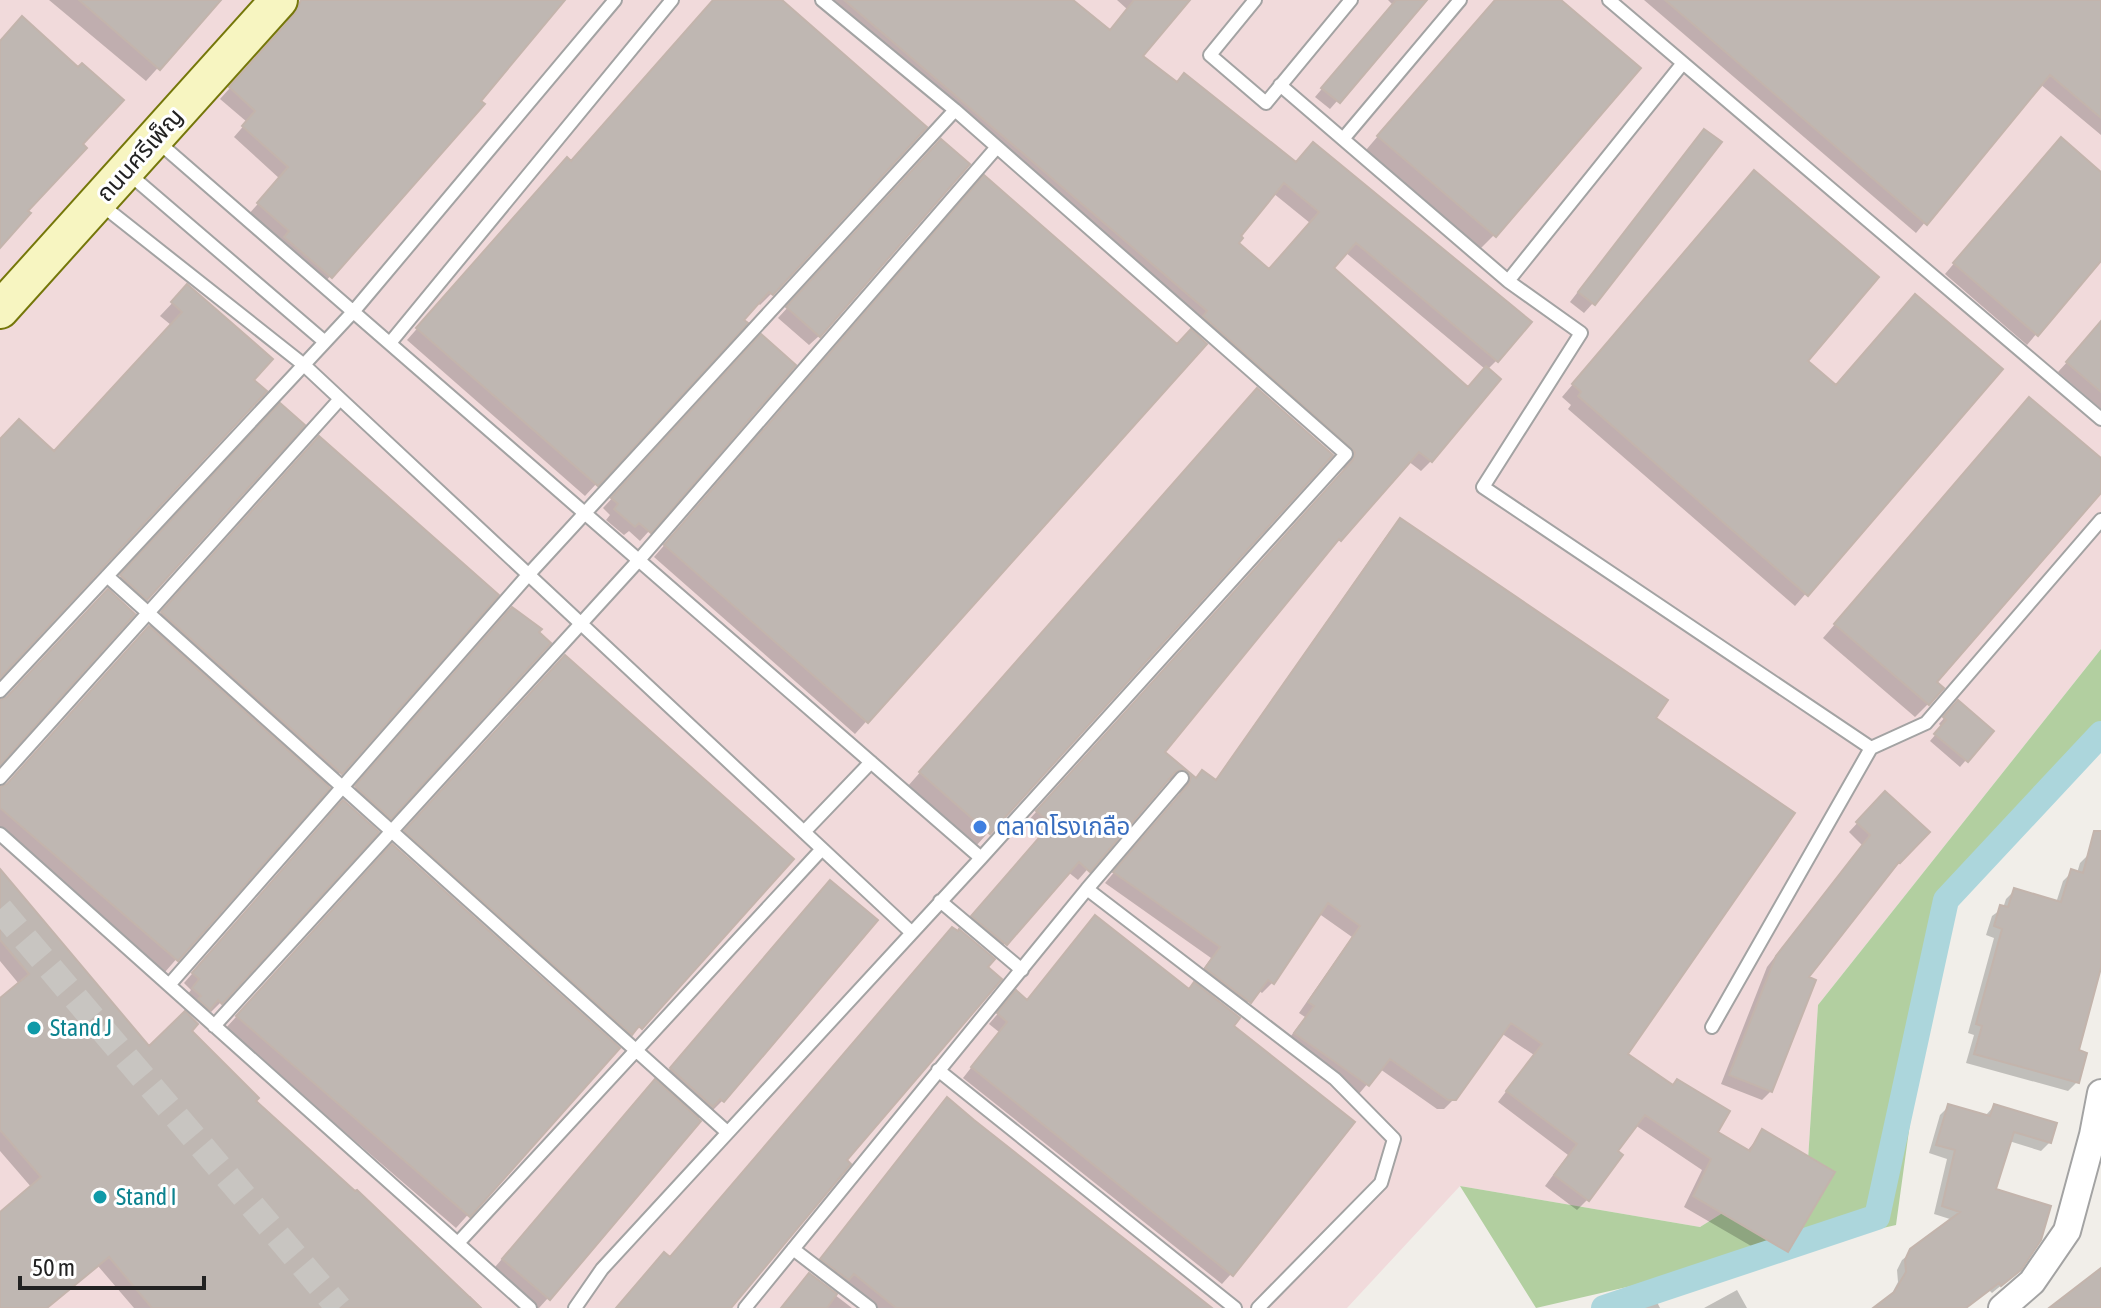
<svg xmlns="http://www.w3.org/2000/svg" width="2101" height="1308" font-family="'Asap Condensed','Noto Sans Thai',sans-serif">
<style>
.commercial{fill:#f1dadb}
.forest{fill:#b2cfa0}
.shadow{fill:#0003;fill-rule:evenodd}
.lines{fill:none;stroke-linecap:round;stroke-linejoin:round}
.canal{stroke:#acd6dc;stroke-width:26}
.building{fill:#bfb7b2;stroke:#c3b4ac;stroke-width:2;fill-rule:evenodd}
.street-tunnel{stroke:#c8c5c1;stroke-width:26;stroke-dasharray:26 13;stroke-linecap:butt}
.lane-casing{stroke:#a3a3a3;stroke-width:16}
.street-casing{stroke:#a3a3a3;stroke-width:30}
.secondary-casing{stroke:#75770a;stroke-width:40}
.lane{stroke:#fff;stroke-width:12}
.street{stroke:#fff;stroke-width:26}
.secondary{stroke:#f7f5c1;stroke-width:36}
.shop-dot{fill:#3f7fe0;stroke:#fff;stroke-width:3}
.culture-dot{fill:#0f9aa8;stroke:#fff;stroke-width:3}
.labels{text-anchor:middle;stroke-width:6;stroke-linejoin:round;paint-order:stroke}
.street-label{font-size:24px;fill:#222;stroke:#fff}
.shop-label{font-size:24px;fill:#366cbe;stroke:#fff;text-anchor:start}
.culture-label{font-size:24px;fill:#0d838f;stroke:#fff;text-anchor:start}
</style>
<rect width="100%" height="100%" fill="#f1eee9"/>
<path class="commercial" d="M0,0H2101V649L1818,1005L1808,1160L1700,1227L1460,1186L1347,1308H0Z"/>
<path class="forest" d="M2101,649V728L1941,898L1896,1225L1536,1308L1460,1186L1700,1227L1808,1160L1818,1005Z"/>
<path class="shadow" d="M49,0H219L146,81Z
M302,0H562L321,287L248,215L280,179L234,137L247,122L220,99L285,27L290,14Z
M714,0H779L924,127L771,294L760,305L757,302L741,320L745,323L585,496L407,340L556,171L570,163Z
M823,0H1070L1109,31L1127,9L1117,0H1187L1140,57L1497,360L1487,370L1431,461L1421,471L1408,461L1330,549L1162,752L1195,780L1215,781L1390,531L1400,521L1653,719L1625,1055L1715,1133L1747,1151L1763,1132L1787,1250L1777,1261L1684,1207L1702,1170L1635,1125L1615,1151L1587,1200L1577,1210L1545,1186L1568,1155L1498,1102L1534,1055L1501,1033L1455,1098L1444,1109H1437L1380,1069L1358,1095L1285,1044L1305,1017L1299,1013L1352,937L1318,913L1272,983L1262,993L1258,990L1239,1012L1196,979L1211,958L1105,883L1179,796L1181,787L1173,779L1165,781L1078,880L1068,872L995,954L963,927L1042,835L1027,822L1343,472L1345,461ZM1273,193L1310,223L1268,271L1237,243L1238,237ZM1345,252L1485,369L1467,389L1331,268Z
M1388,0H1426L1330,109L1315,97L1393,5Z
M1495,0H1558L1494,235L1481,248L1366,150Z
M1644,0H2101V135L2040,84L1916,233Z
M1695,141L1593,303L1584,313L1570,302Z
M2051,149L2101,174V258L2027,345L1945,274Z
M931,151L819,336L809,345L778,318Z
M1743,184L1805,362L1835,387L2000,370L1795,606L1568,409L1571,405L1562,397Z
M973,190L1177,346L1204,344L855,734L654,557Z
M176,299L270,359L0,677V441L54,454L171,325L160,316Z
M2101,325V409L2058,372Z
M752,347L793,365L649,531L640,541L629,531L624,535L606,520L610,515L603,508Z
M1245,404L1330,455L976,846L908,786Z
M2017,413L2101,461V490L1934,683L1928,704L1915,717L1823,638Z
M271,415L146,599L137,608L112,586Z
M307,451L496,595L165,972L0,830V789L6,786Z
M503,619L390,817L380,827L347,797Z
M554,669L792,860L640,1027L619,1044L395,843Z
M1952,709L1991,731L1960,767L1930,741L1942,727L1939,724Z
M1885,793L1899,862L1806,977L1771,1091L1762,1100L1721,1084L1767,967L1862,845L1849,832Z
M334,812L376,832L220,1003L211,1012L208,1009L199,1018L184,999L191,990L184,983Z
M2101,833V969L2099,968L2076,1052L2077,1082L2068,1091L1966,1063L1974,1035L1968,1033L1994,938L1986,935L1992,916L2003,908L2006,899L2015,890L2056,903L2063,881L2072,872L2077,873L2080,863L2089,854Z
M381,858L617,1048L456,1228L225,1029Z
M0,872L149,1049L190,1031L253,1101L467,1298L470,1296L482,1308H134L98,1266L46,1308H0V1214L32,1188L0,1151V1001L19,984L0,961Z
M817,896L723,1100L710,1113L707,1111L697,1120L548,1298L539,1308H532L490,1273L642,1095L657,1084Z
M1188,991L1231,1026V1274L1222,1284L963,1078L999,1032L989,1024L1007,1003Z
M1949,1106L1986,1115L1994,1106L2050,1142L2041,1151L2009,1141L1994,1191L2010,1278L1992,1293L1989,1290L1965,1308H1877L1889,1299L1898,1282L1897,1270L1902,1260L1953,1220L1934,1214L1947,1159L1929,1153L1940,1115Z
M938,1109L1202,1308H863L812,1269Z
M809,1275L852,1308H781Z
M1737,1290L1747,1308H1704Z
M1655,1298L1660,1308H1628Z"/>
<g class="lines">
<path class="canal" d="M1604,1308L1877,1217L1946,900L2101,734"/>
</g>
<path class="building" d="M79,0H221L160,70Z
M301,0H565L481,101L485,104L332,278L284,237L289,231L257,203L288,167L242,126L255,111L229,87L295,14Z
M713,0H782L927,127L773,295L769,292L744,320L748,323L598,486L416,328L567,157L571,161Z
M844,0H1073L1110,30L1134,0H1190L1143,56L1177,82L1184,73L1296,162L1313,142L1532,322L1498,362L1356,243L1334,268L1468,387L1486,366L1501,379L1432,462L1419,452L1341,541L1339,539L1165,752L1196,778L1202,770L1216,780L1400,518L1668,700L1656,718L1795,813L1628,1054L1673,1085L1677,1079L1730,1111L1718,1132L1750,1151L1762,1129L1835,1172L1788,1252L1693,1196L1711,1159L1645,1115L1618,1151L1623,1155L1589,1201L1554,1175L1577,1144L1506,1091L1542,1044L1511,1023L1456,1100H1448L1390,1059L1369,1086L1294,1033L1314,1006L1308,1002L1360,926L1328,903L1274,984L1268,980L1251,1003L1205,968L1220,947L1113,872L1189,784L1191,776L1184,769L1175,772L1090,872L1079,862L1007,945L971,916L1051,824L1036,811L1353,460L1355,452L1203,316L1207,311ZM1284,183L1319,212L1269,269L1239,243L1243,238L1241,236Z
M1396,0H1427L1340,103L1321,88Z
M1495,0H1561L1641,68L1496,237L1377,136Z
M1665,0H2101V118L2050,75L1927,225Z
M22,16L78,67L82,63L124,100L83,144L87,148L28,211L31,213L0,248V41Z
M1704,129L1722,142L1595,305L1578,292Z
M2061,137L2101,172V261L2038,336L1953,263Z
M941,139L970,164L820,337L786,307Z
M1754,170L1879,277L1808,361L1836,385L1915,294L2003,369L1808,596L1578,396L1581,392L1572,384Z
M984,175L1177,344L1191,329L1207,344L868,723L664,545Z
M187,284L273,359L254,380L267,391L0,678V439L19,419L54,451L182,312L171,302Z
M2101,321V392L2066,362Z
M761,334L796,365L651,533L639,523L635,527L614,509L618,504L611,498Z
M1257,388L1333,455L990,834L919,772Z
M2029,397L2101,458V493L1937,682L1944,688L1929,705L1834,624Z
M280,403L305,425L147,600L120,575Z
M319,436L499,595L342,774L161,612Z
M108,589L135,614L0,765V700L7,697Z
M512,607L542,629L539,632L551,643L391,819L355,786Z
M149,626L330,788L178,961L0,808V787L7,784Z
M565,655L794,859L642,1029L639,1026L632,1035L404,831Z
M1958,700L1994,731L1968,762L1934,734L1946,720L1943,717Z
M1885,791L1930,832L1900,863L1899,862L1809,977L1816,980L1772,1092L1729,1075L1776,956L1870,835L1856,822Z
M343,800L379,832L222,1004L218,1000L210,1010L198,999L201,996L192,988L199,979L192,973Z
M2094,831H2101V968L2079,1050L2087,1053L2079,1083L1974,1054L1982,1026L1976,1024L2002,929L1994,926L2000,905L2008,907L2014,888L2061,902L2071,869L2083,873Z
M392,844L620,1048L470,1217L236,1016Z
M0,869L149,1046L185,1011L198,1024L192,1031L259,1098L256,1101L355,1191L357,1190L481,1308H152L109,1257L47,1308H0V1212L41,1177L0,1130V998L29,974L0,940Z
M830,880L878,920L724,1102L720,1099L713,1107L670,1068Z
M1095,915L1189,989L1194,982L1240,1018L1234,1026L1355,1122L1233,1276L971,1067L1007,1022L997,1013L1016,990L1027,1000Z
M952,927L958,931L959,929L995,959L988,967L1002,979L847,1160L851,1164L731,1308H616L664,1252L670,1257Z
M655,1079L701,1121L550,1300L502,1259Z
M947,1097L974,1120L1212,1308H896L854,1274L849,1280L820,1259Z
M1948,1104L1990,1116L1994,1104L2057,1123L2051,1143L2014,1132L1996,1189L2051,1206L2041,1240L2021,1270L2001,1286L1999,1283L1966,1308H1873L1894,1292L1906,1272L1905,1260L1910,1249L1960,1212L1942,1206L1955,1150L1936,1145Z
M2101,1268V1308H2049Z
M809,1273L837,1294L827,1308H781Z"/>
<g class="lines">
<path class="street-tunnel" d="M0,909L339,1308"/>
<defs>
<path id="lane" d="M1255,0L1210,55L1266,103L1351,0
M1609,0L2101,419
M1280,85L1508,281L1683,63
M1343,139L1460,0
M157,141L981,858
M128,173L325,342
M98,202L304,365L911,932
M1508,281L1581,333L1483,487L1871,748L1926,723L2101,520
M390,343L672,0
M107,576L727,1132
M0,691L353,312L615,0
M0,778L340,399
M804,832L871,762
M0,834L530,1308
M1087,889L1335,1079L1394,1139L1381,1183L1258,1308
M940,901L1022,970
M169,985L529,574L955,110
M214,1026L638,561L997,147
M1712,1027L1871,748
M938,1070L1235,1308
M458,1243L822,849
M793,1249L870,1308
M575,1308L602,1269L981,858L1346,454L955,110L822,0
M745,1308L1087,889L1182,778"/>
<path id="street" d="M2002,1308L2032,1282L2067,1231L2093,1135L2101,1093"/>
<path id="secondary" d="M0,310L279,0"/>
</defs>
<use href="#lane" class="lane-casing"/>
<use href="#street" class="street-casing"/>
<use href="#secondary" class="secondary-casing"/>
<use href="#lane" class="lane"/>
<use href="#street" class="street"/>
<use href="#secondary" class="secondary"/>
</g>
<circle class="shop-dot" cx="980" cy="827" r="8"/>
<g class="culture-dot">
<circle cx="34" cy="1028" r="8"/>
<circle cx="100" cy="1197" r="8"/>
</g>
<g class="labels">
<g class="street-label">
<text transform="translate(140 155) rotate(-48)" y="8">ถนนศรีเพ็ญ</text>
</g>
<g class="shop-label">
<text x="996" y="835">ตลาดโรงเกลือ</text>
</g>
<g class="culture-label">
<text x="50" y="1036">Stand J</text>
<text x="116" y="1205">Stand I</text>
</g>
</g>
<path d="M20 1276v12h184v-12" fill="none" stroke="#222222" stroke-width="4"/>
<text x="32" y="1276" font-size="24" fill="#222222" stroke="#ffffff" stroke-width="6" paint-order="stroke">50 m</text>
</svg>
